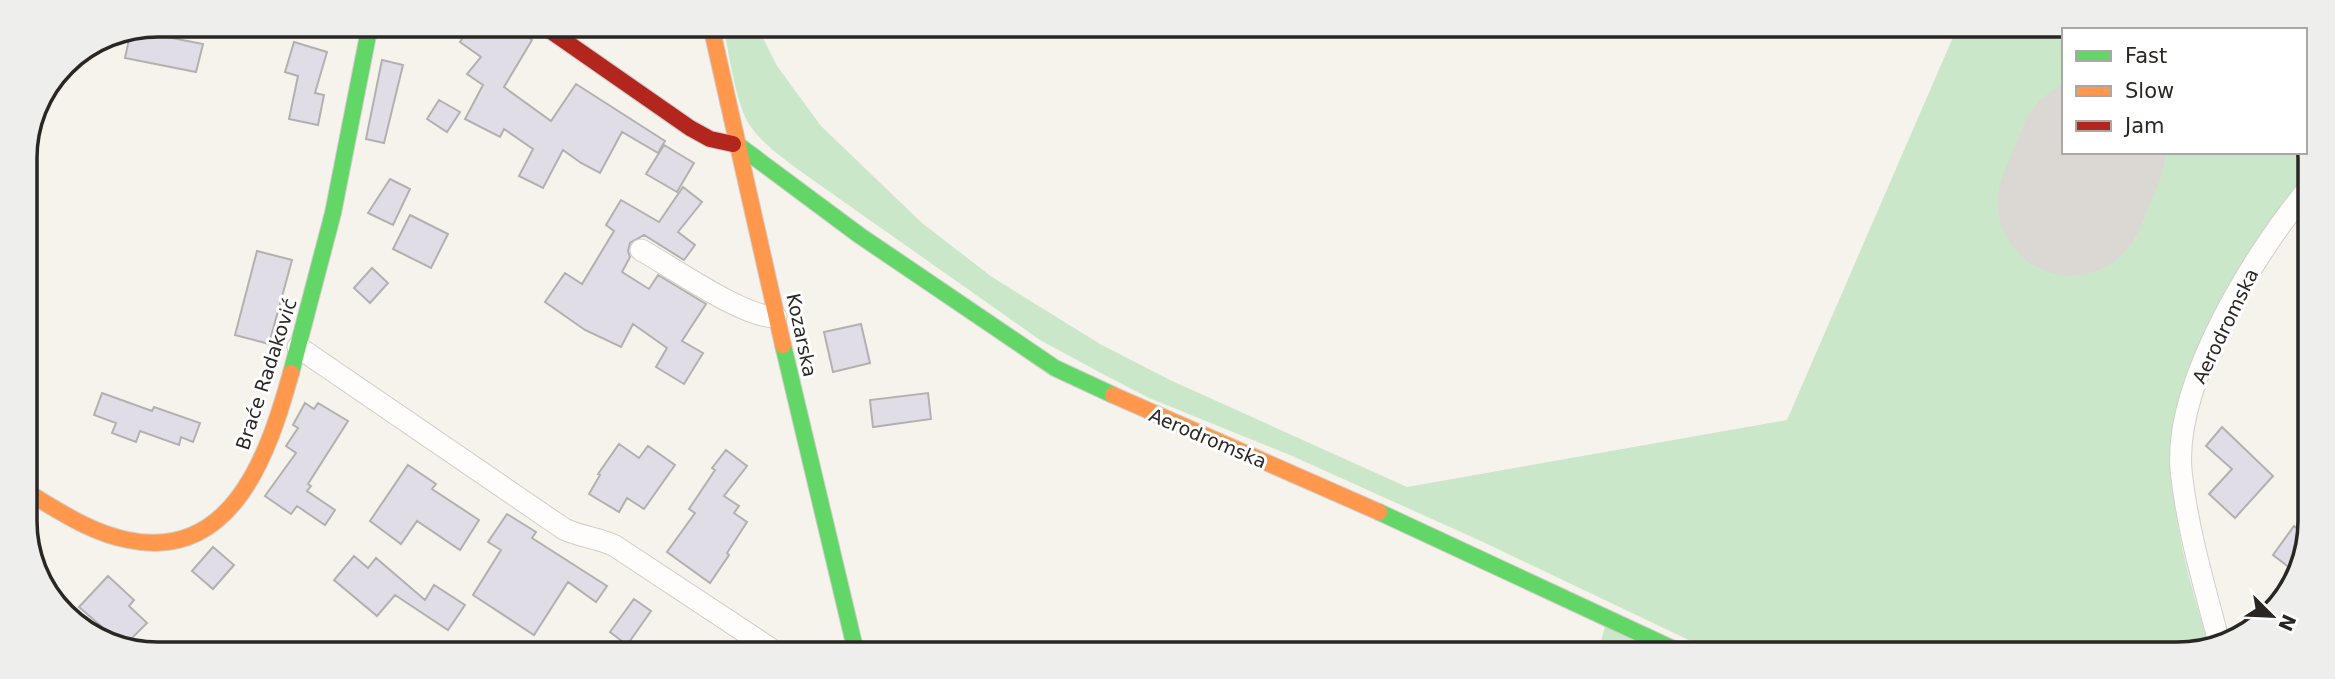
<svg xmlns="http://www.w3.org/2000/svg" width="2335" height="679" font-family="'DejaVu Sans',sans-serif">
<style>
.green{fill:#cae8c9}
.lines{fill:none;stroke-linecap:round;stroke-linejoin:round}
.runway{stroke:#dbd8d4;stroke-width:147}
.building{fill:#e0dde6;stroke:#b2b1b0;stroke-width:2}
.street-casing{stroke:#d1ceca;stroke-width:23}
.fast-casing{stroke:#d1ceca;stroke-width:18}
.slow-casing{stroke:#d1ceca;stroke-width:18}
.jam-casing{stroke:#d1ceca;stroke-width:18}
.street{stroke:#fefdfc;stroke-width:21}
.fast{stroke:#63d668;stroke-width:16}
.slow{stroke:#ff974d;stroke-width:16}
.jam{stroke:#b3261e;stroke-width:16}
.labels{text-anchor:middle;stroke-width:6;stroke-linejoin:round;paint-order:stroke}
.street-label{font-size:19px;fill:#292623;stroke:#fff}
.rim{fill:none;stroke:#292623;stroke-width:3.5}
</style>
<rect width="100%" height="100%" fill="#f6f2ec"/>
<path class="green" d="M723,26H757L777,66L821,126L922,223L992,277L1100,344L1170,380L1407,487L1787,420L1957,28L2211,29L2064,30V152H2305V127L2308,132V174L2293,192C2256,250 2215,307 2188,370C2152,455 2183,562 2209,645L2185,654L1716,653L1483,542L1290,455L1149,398L1099,372L1040,340L810,178C790,163 766,148 751,127C736,107 729,52 723,26Z
M1605,626L1664,653H1598Z"/>
<g class="lines">
<path class="runway" d="M2144,30L2145,29
M2071,202L2092,152"/>
</g>
<path class="building" d="M471,25H497L511,35L516,28L532,40L504,87L551,121L576,84L665,141L658,153L622,132L600,173L581,163L563,150L543,188L519,176L533,149L504,129L500,137L465,119L483,85L467,74L481,57L460,42Z
M131,30L203,44L196,72L125,58Z
M294,42L327,52L315,93L324,95L318,125L289,119L298,76L285,72Z
M382,60L403,65L384,143L366,139Z
M439,100L460,112L447,132L427,119Z
M664,145L694,163L677,192L646,174Z
M390,179L410,189L393,225L368,213Z
M683,187L702,202L678,232L695,245L684,260L644,235L630,243L628,251L630,257L622,272L649,289L658,275L706,304L682,341L703,353L684,384L656,367L667,348L633,324L621,347L585,330L545,302L565,273L582,284L614,231L606,225L621,200L659,222Z
M410,215L448,234L431,268L393,249Z
M257,251L292,260L269,344L235,335Z
M372,268L388,283L370,303L354,288Z
M861,324L870,363L833,372L824,332Z
M102,393L152,411L154,407L200,423L193,442L181,437L179,445L140,431L136,442L112,433L116,423L94,415Z
M928,393L931,419L873,427L870,400Z
M305,403L314,409L318,403L348,421L308,484L311,486L307,491L335,510L325,525L297,506L291,514L265,496L296,453L286,446L298,428L293,425Z
M2222,427L2273,476L2235,518L2209,494L2232,469L2206,446Z
M619,444L639,458L648,446L675,465L644,509L627,498L619,512L589,494L600,475L598,474Z
M726,450L747,466L724,496L739,506L734,513L747,522L727,553L729,555L710,583L667,552L695,513L689,509L715,470L712,468Z
M408,465L436,484L432,489L479,520L460,550L417,521L401,544L370,521Z
M507,514L536,532L532,538L607,586L596,602L568,582L534,635L473,595L501,550L488,542Z
M2294,526L2306,535V555L2295,572L2273,555Z
M213,547L234,565L213,589L192,571Z
M354,556L368,568L376,558L425,600L434,585L465,605L448,630L395,595L377,616L334,580Z
M108,576L134,600L129,606L147,623L124,646L79,607Z
M634,599L651,611L627,645L610,632Z"/>
<g class="lines">
<defs>
<path id="street" d="M641,250C672,267 744,318 776,317
M298,347L564,529C581,537 599,538 615,546L774,651
M2219,642C2204,585 2187,528 2181,470C2174,383 2254,254 2308,189"/>
<path id="fast" d="M733,144L738,145L859,235L1055,368L1113,395
M783,345L856,652
M291,373L333,213L370,25
M1379,512L1682,653"/>
<path id="slow" d="M711,26L783,345
M1113,395L1379,512
M27,492C59,511 91,533 128,540C233,562 269,452 291,373"/>
<path id="jam" d="M542,25L690,128L710,139L733,144"/>
</defs>
<use href="#street" class="street-casing"/>
<use href="#fast" class="fast-casing"/>
<use href="#slow" class="slow-casing"/>
<use href="#jam" class="jam-casing"/>
<use href="#street" class="street"/>
<use href="#fast" class="fast"/>
<use href="#slow" class="slow"/>
<use href="#jam" class="jam"/>
</g>
<g class="labels">
<g class="street-label">
<text transform="translate(2225 326) rotate(-64)" y="7">Aerodromska</text>
<text transform="translate(802 335) rotate(78)" y="7">Kozarska</text>
<text transform="translate(266 374) rotate(-72)" y="7">Braće Radaković</text>
<text transform="translate(1208 438) rotate(23)" y="7">Aerodromska</text>
</g>
</g>
<path d="M0 0H2335V679H0ZM158 37H2177A121 121 0 0 1 2298 158V521A121 121 0 0 1 2177 642H158A121 121 0 0 1 37 521V158A121 121 0 0 1 158 37Z" fill="#eeeeed" fill-rule="evenodd"/>
<path class="rim" d="M158 37H2177A121 121 0 0 1 2298 158V521A121 121 0 0 1 2177 642H158A121 121 0 0 1 37 521V158A121 121 0 0 1 158 37Z"/>
<rect x="2062" y="28" width="245" height="126" fill="#ffffff" stroke="#a9a8a7" stroke-width="2"/>
<rect x="2076" y="51" width="35" height="10" fill="#63d668" stroke="#a9a8a7" stroke-width="2"/>
<text x="2125" y="63" font-size="21" fill="#292623">Fast</text>
<rect x="2076" y="86" width="35" height="10" fill="#ff974d" stroke="#a9a8a7" stroke-width="2"/>
<text x="2125" y="98" font-size="21" fill="#292623">Slow</text>
<rect x="2076" y="121" width="35" height="10" fill="#b3261e" stroke="#a9a8a7" stroke-width="2"/>
<text x="2125" y="133" font-size="21" fill="#292623">Jam</text>
<g transform="translate(2272 616) rotate(114)" stroke="#ffffff" stroke-width="5" paint-order="stroke">
<path d="M0-5L12 26L0 18L-12 26Z" fill="#292623"/>
<text y="-10" font-size="19" font-weight="bold" text-anchor="middle" fill="#292623">N</text>
</g>
</svg>
